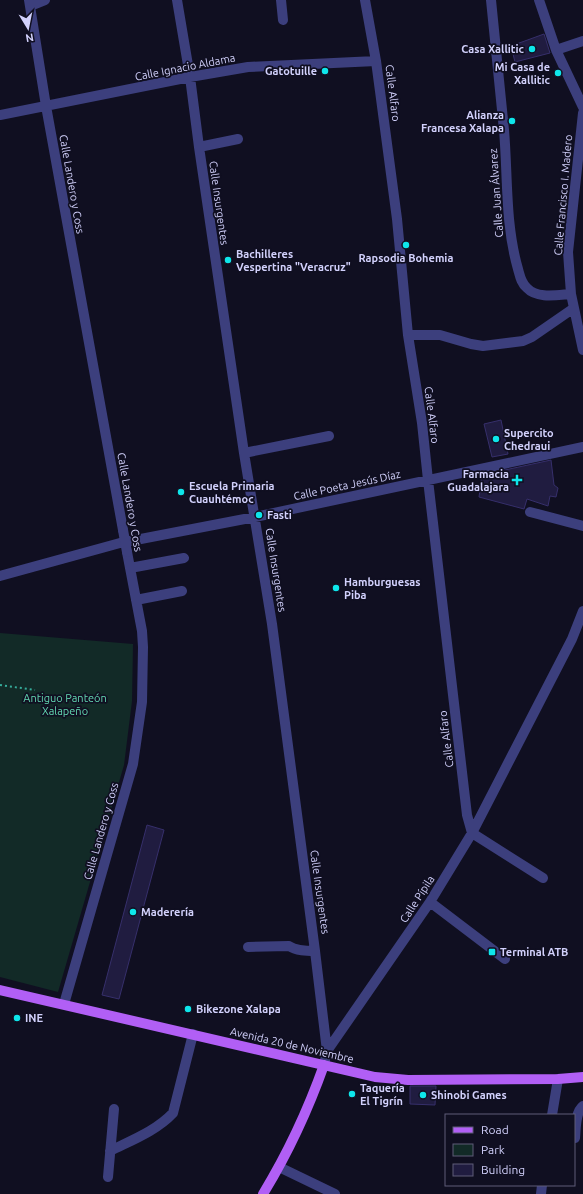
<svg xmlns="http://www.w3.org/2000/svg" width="583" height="1194" font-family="Ubuntu,sans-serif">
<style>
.green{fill:#122a27}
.building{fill:#201c40;stroke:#362f6b}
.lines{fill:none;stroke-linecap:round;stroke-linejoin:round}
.path{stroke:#36ac9b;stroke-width:2;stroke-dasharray:2 3;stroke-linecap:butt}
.minor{stroke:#3c3f7d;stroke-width:10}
.major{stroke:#b15ff5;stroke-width:10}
.minor-bridge{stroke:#3c3f7d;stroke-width:10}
.poi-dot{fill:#0ee6eb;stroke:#100f21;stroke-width:1.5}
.labels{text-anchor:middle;stroke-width:3.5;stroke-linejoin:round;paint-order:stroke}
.poi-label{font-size:11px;font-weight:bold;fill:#d2d1fc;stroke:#100f21;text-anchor:start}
.street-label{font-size:11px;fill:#d2d1fc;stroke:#100f21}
.park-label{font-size:11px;fill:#62d7b1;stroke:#100f21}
</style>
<rect width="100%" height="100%" fill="#100f21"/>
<path class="green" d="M0,633L133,644L132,701L124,765L58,992L0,977Z"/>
<path class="building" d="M544,34L550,53L515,62L511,46Z
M501,420L508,454L492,457L484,424Z
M551,460L554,485L558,488L556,497L550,496L548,506L527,499L524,509L479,497L482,475Z
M147,825L164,830L119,999L102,995Z
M410,1086H436L435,1105L410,1104Z"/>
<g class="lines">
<path class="path" d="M0,685L35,690"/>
<path class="minor" d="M29,0L46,106L123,530
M177,0L190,77L199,147L244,453L272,624L315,951L327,1051
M281,0L283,20
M365,0L376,61L397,219L408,335L422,423L428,480L467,815L472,833L543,878
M491,0C495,43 500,87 504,130C508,177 505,224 518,269C520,276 521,283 527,288C537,299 557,295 571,294
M539,0L556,50L583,107
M30,6L45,0
M556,50L583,41
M583,113L568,252L571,294L583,350
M0,115L190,77L248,67L376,61
M199,147L238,139
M408,335H440L471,344L483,346L523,341L532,337L574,308
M244,453L329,436
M530,512L583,526
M130,568L184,558
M0,576L120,543L255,517L583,447
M136,600L182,591
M430,902L505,959
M248,947L289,946C296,951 307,951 315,951
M64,1004L133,764L142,702L143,647L142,631L127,552
M324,1065L327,1051L430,902L472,833L572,639L583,611
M552,1115L558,1079
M575,1138C576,1129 575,1112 583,1106
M110,1151C132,1140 156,1131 173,1113L193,1034
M279,1167L335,1194
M108,1177L114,1109
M541,1194L542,1185"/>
<path class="major" d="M0,990L375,1077L408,1080L558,1079L583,1077
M263,1194C288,1153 308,1110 324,1065"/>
<path class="minor-bridge" d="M123,530L127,552"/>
</g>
<g class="poi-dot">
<circle cx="532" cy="49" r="4"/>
<circle cx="325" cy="71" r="4"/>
<circle cx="558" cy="73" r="4"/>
<circle cx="512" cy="121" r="4"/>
<circle cx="406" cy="245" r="4"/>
<circle cx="228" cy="260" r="4"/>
<circle cx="496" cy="439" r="4"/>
<path d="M515 474h4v4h4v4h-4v4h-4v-4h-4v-4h4z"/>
<circle cx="181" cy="492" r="4"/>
<circle cx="259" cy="515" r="4"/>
<circle cx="336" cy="588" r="4"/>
<circle cx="133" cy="912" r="4"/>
<rect x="488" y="948" width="8" height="8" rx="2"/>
<circle cx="188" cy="1009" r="4"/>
<circle cx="17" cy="1018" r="4"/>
<circle cx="352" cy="1094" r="4"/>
<circle cx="423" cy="1095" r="4"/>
</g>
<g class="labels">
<g class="poi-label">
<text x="524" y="53" text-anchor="end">Casa Xallitic</text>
<text x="550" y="71" text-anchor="end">Mi Casa de<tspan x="550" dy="13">Xallitic</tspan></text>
<text x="317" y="75" text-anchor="end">Gatotuille</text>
<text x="504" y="119" text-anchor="end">Alianza<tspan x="504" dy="13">Francesa Xalapa</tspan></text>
<text x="236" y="258">Bachilleres<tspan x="236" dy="13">Vespertina "Veracruz"</tspan></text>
<text x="406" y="262" text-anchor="middle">Rapsodia Bohemia</text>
<text x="504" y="437">Supercito<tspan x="504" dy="13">Chedraui</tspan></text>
<text x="509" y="478" text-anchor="end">Farmacia<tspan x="509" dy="13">Guadalajara</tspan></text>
<text x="189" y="490">Escuela Primaria<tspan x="189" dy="13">Cuauhtémoc</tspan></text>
<text x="267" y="519">Fasti</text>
<text x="344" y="586">Hamburguesas<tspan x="344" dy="13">Piba</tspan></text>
<text x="141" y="916">Maderería</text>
<text x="500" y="956">Terminal ATB</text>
<text x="196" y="1013">Bikezone Xalapa</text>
<text x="25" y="1022">INE</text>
<text x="360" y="1092">Taquería<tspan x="360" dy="13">El Tigrín</tspan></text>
<text x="431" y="1099">Shinobi Games</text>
</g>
<g class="street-label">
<text transform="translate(185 67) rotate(-11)" y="4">Calle Ignacio Aldama</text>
<text transform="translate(393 93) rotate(83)" y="4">Calle Alfaro</text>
<text transform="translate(72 184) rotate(80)" y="4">Calle Landero y Coss</text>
<text transform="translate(496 193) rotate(-94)" y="4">Calle Juan Álvarez</text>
<text transform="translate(563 195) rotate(-85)" y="4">Calle Francisco I. Madero</text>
<text transform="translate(219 203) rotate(82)" y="4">Calle Insurgentes</text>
<text transform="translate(432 415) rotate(83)" y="4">Calle Alfaro</text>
<text transform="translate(347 485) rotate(-12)" y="4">Calle Poeta Jesús Díaz</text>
<text transform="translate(130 502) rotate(80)" y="4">Calle Landero y Coss</text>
<text transform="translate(276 570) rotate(81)" y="4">Calle Insurgentes</text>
<text transform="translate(446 739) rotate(-97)" y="4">Calle Alfaro</text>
<text transform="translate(101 831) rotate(-74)" y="4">Calle Landero y Coss</text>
<text transform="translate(320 892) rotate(82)" y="4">Calle Insurgentes</text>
<text transform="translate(417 899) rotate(-57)" y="4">Calle Pípila</text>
<text transform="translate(292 1045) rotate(13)" y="4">Avenida 20 de Noviembre</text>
</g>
<g class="park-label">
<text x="65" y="702">Antiguo Panteón<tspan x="65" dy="13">Xalapeño</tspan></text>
</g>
</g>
<rect x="445" y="1114" width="130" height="72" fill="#100f21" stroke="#5e5d79"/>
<rect x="453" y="1127" width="20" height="6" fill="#b15ff5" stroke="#5e5d79"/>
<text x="481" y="1134" font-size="12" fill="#d2d1fc">Road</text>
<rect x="453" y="1144" width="20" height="12" fill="#122a27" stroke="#5e5d79"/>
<text x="481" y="1154" font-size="12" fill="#d2d1fc">Park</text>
<rect x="453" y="1164" width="20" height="12" fill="#201c40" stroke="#5e5d79"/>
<text x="481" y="1174" font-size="12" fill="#d2d1fc">Building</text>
<g transform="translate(28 28) rotate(170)" stroke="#100f21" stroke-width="3" paint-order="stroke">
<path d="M0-3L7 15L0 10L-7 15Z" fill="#d2d1fc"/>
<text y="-6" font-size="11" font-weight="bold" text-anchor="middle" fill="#d2d1fc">N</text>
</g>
</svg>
